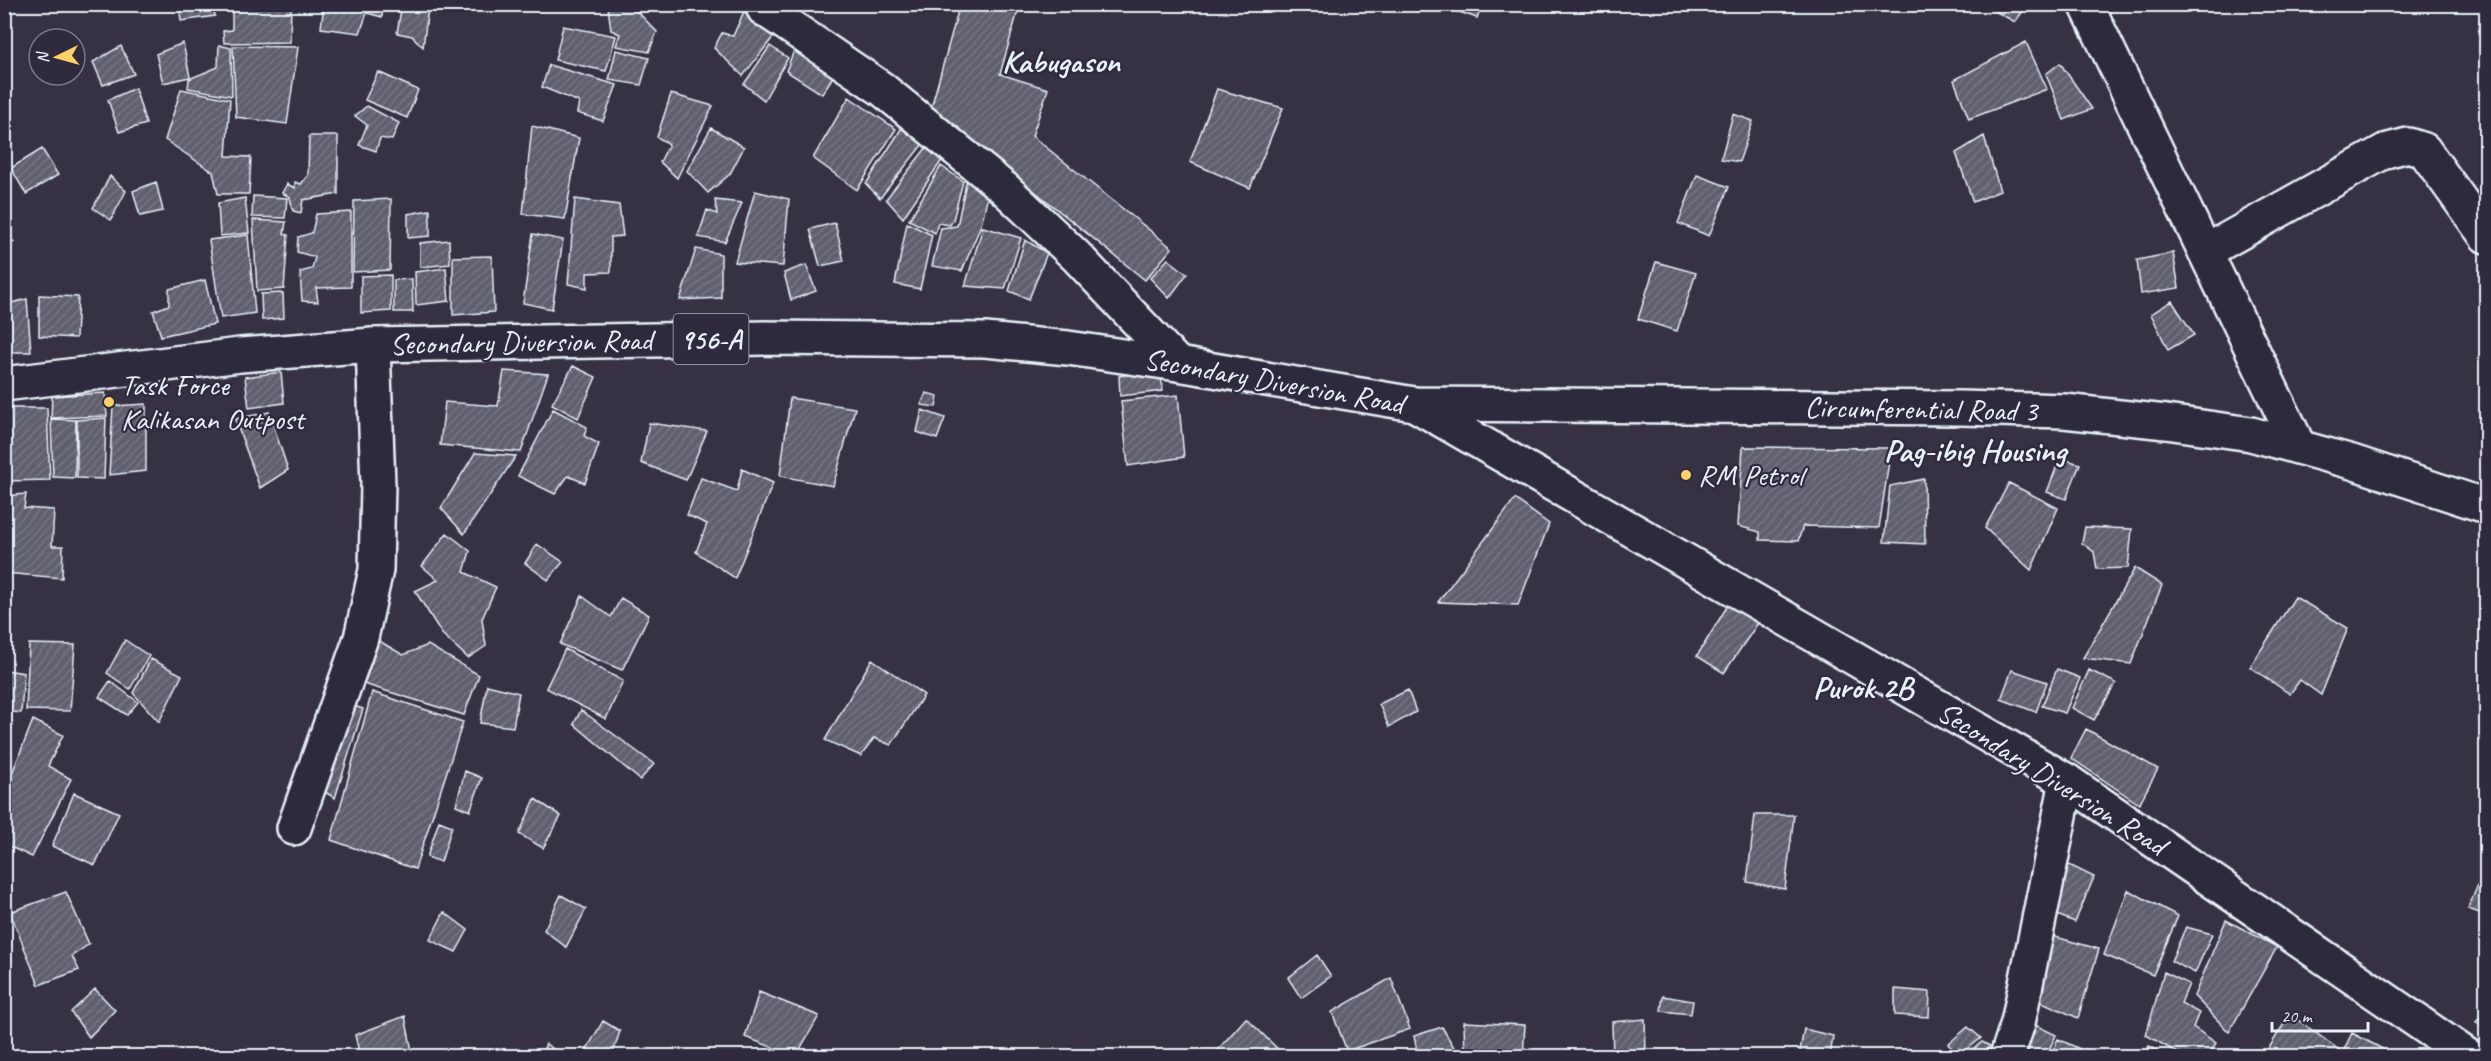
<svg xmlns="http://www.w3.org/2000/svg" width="2491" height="1061" font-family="Caveat,sans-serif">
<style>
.building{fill:url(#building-hatch);stroke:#e8f1f8;stroke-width:1.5}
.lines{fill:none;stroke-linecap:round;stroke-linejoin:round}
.street-casing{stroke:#e8f1f8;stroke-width:38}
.secondary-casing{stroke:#e8f1f8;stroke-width:38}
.primary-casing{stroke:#e8f1f8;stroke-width:38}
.street{stroke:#2f2a3d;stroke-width:33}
.secondary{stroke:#2f2a3d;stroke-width:33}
.primary{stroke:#2f2a3d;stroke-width:33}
.poi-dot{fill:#ffd166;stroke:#2f2a3d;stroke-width:2}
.labels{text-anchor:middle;stroke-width:4.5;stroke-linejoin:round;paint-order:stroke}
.shield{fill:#2f2a3d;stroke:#b0b5c0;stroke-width:1.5}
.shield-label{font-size:28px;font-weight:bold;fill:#e8f1f8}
.street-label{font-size:30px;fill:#e8f1f8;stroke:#2f2a3d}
.poi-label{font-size:30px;fill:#e8f1f8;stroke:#2f2a3d;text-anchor:start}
.neighbourhood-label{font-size:32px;font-weight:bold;fill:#e8f1f8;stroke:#2f2a3d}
</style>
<defs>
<pattern id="building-hatch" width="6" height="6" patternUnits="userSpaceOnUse" patternTransform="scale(1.5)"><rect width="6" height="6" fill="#605e6e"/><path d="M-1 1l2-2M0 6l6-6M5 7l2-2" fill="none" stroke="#777683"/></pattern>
</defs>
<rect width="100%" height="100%" fill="#363244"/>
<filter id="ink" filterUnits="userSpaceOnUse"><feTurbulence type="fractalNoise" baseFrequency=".0167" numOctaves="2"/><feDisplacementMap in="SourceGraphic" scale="12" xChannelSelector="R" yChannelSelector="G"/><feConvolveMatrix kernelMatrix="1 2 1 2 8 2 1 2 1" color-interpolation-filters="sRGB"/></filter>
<g filter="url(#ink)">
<path class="building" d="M179,4H213L215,16L181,21Z
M232,4H291L290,42L224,43L223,31L232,30Z
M324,4H383L382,17L367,13L360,33L321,28Z
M402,4L428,9L423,47L412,36L397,33Z
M610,4H630L657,32L649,52L616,46L620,34L611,30L608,7Z
M960,4H1020L1000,74L1048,89L1032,136L1172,248L1145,280L931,108Z
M1436,4H1482L1477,18Z
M1982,4H2028L2015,22Z
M746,7L777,32L743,76L714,48L722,33L733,36Z
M563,26L616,36L606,71L555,60Z
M2026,42L2047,89L1969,119L1954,80Z
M183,43L190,77L163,83L156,54Z
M797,43L839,67L822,94L786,71Z
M219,45L231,48L232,96L188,88L189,79L218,67Z
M121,46L134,74L103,85L93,62Z
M233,46L298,47L287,124L236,117Z
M770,46L788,58L764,100L744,84Z
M616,50L649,58L641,85L609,80Z
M2060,63L2092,109L2064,120L2046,74Z
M549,65L617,85L603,121L577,113L579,102L542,87Z
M378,72L418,90L407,118L365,100Z
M135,88L146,124L119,132L108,100Z
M181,89L230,99L226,156L251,157L249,194H218L213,172L165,140Z
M1217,89L1283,108L1250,188L1190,162Z
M671,94L713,106L677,178L660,162L669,144L657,137Z
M849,97L896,129L857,190L813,158Z
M367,106L399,123L392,140L380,138L376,151L359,145L367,125L355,116Z
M1733,114L1753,121L1739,162L1721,159Z
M532,126L579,138L565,219L523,214Z
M903,126L926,140L880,198L866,184Z
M711,128L744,147L730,174L708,193L687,171Z
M309,136H338V194L303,200L301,213L293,211L290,197L282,193L287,184L295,188V182L301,184L308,175Z
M1984,136L2000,191L1973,202L1956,153Z
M927,147L944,157L903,218L886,199Z
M42,149L58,175L26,194L11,168Z
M941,166L963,181L953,220L950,225L938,223L935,233L909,220Z
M968,173L990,187L981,225L962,271L932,266L941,228L957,226Z
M1697,175L1729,187L1709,236L1678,223Z
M110,176L126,191L111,220L93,208Z
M156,182L163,211L140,216L133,191Z
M755,191L789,199L783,266L735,262Z
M253,196L287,198L285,218L252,217Z
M245,198L249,233L220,236L218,203Z
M391,199L390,270L353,272L354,201Z
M575,199L619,205L623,236L611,237V272L587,273V288L568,284Z
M715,200L742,203L725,242L698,237L707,210L717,214Z
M430,210V236L408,238V214Z
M351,212V287L316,288L318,302L302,301L300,272L312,269L315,257L297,252L298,237L312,233L316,214Z
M253,220L286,222L284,234L288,235L284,289L257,291Z
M835,223L844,261L820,266L810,229Z
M907,223L932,235L920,289L895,284Z
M983,227L1021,238L1005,289L965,286Z
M4,230L14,242L4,249Z
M533,234L563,240L552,309L523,303Z
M248,235L255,313L221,318L209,240Z
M449,240L450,264L420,267V243Z
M1025,240L1047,253L1029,299L1009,291Z
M696,249L721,254V298L680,300Z
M2173,253L2179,288L2141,294L2137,260Z
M492,256L494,312L453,315V257Z
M1168,259L1187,274L1169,298L1150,278Z
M1656,262L1696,273L1677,331L1638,319Z
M4,265L8,301L4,302Z
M806,265L816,291L791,300L784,273Z
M446,268L449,301L416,305L415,272Z
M391,275V311L361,313V276Z
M412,279L413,312H394V280Z
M205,280L215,324L161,336L153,311L169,305V289Z
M283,293L284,318L262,320L261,294Z
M39,295L78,297L76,338L39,336Z
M27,299L31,352H4V305Z
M2172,301L2194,335L2168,350L2151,314Z
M573,366L596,377L578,418L552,404Z
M1160,370L1163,391L1120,396L1119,376Z
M504,371L548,374L521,452L440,445L445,402L498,406Z
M281,372L284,403L249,408L245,377Z
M105,393L107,416L51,418L52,396Z
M926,393L938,396L936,407L921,405Z
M1178,395L1184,457L1128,466L1121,401Z
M790,398L855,408L833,486L780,476Z
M146,404V471L109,475L113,406Z
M4,408H47L50,480L4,481Z
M553,409L587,427L584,436L599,444L585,483L568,476L555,494L518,476Z
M922,410L945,418L937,439L917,432Z
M269,412L288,470L260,488L235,419Z
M106,418L104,479L77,478V420Z
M51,419L76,420L75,478L53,477Z
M649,423L707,431L686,480L641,463Z
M1743,447L1891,448L1879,528L1803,526L1798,541L1760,540V532L1738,526Z
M475,453L516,456L464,534L441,508Z
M2060,458L2080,464L2066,499L2047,492Z
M742,469L773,483L735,578L696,552L707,524L687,515L701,478L737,491Z
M1924,479L1925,544L1884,542L1890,486Z
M2009,483L2058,508L2031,570L1985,528Z
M26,494L24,508L54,510L52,546H63L62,578L4,573V496Z
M1515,499L1549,524L1518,605L1438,602Z
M2085,527L2132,529L2128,568L2097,569L2094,552L2082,543Z
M447,533L470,551L464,572L496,587L482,619L486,646L468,658L442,634L415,591L438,580L422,566Z
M537,544L563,562L548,580L525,563Z
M2135,568L2162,585L2131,664L2083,658Z
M582,596L611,617L621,598L649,615L622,670L560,644Z
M2295,597L2348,628L2321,695L2300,680L2290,694L2250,667Z
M1728,605L1758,623L1724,673L1697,656Z
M369,635L403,655L428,645L479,675L464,715L354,681Z
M125,640L149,656L130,689L107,673Z
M29,644L75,645L70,711L26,710Z
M565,649L623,681L606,719L546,688Z
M151,659L182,675L159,722L133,693Z
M872,659L924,695L891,745L874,738L861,756L825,740Z
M2057,669L2080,678L2065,713L2042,706Z
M6,670L24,673L21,713L4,711Z
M2012,670L2047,682L2036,712L2001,699Z
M2089,670L2116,683L2094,720L2072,708Z
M110,681L138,702L127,715L99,697Z
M487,685L519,693L513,727L480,723Z
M1408,690L1416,712L1389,727L1379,704Z
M372,692L463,722L415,869L331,840Z
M342,702L363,709L335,798L313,785Z
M581,710L654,764L640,780L574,724Z
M33,720L63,735L48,766L71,779L32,857L4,844V775L11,776Z
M2086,729L2158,769L2139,804L2071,758Z
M465,771L482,778L470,811L456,805Z
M74,793L119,813L95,865L52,846Z
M535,799L561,816L543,848L519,834Z
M1755,815H1794L1785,889L1747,882Z
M439,821L452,826L441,862L427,857Z
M2061,861L2094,877L2075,922L2044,910Z
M2486,865V915L2468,909Z
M2128,890L2178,916L2153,975L2104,955Z
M66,892L89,944L72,956L79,970L39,985L10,912Z
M561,895L586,909L566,947L544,930Z
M444,912L468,930L456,952L430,940Z
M2226,920L2277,947L2229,1032L2194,996Z
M2186,927L2212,934L2195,973L2171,961Z
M2041,933L2099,949L2078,1018L2024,994Z
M1317,955L1331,976L1301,998L1288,978Z
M2164,972L2189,984L2181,1003L2199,1013L2193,1027L2216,1043L2209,1056H2183L2146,1035Z
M1391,978L1410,1029L1347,1051L1332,1012Z
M95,989L115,1010L89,1037L71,1012Z
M1895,989L1930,992L1929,1017L1895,1015Z
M759,992L819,1016L796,1056L745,1037Z
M1663,996L1693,1001L1691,1014L1661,1011Z
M2486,1011V1031L2476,1022Z
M2290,1014L2339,1050L2335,1056H2264Z
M405,1016L413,1056H360L355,1035Z
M1246,1018L1285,1056H1212Z
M1645,1019L1646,1056H1613L1612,1022Z
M603,1021L620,1031L612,1056H583Z
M1464,1022L1525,1025L1523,1056H1465Z
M2031,1023L2056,1035L2046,1056H2019Z
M1442,1027L1459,1056H1418L1414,1036Z
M1968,1027L1981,1038L1959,1056L1948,1044Z
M1804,1029L1833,1036L1830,1056H1799Z
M2352,1033L2396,1056H2341Z
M2058,1039L2080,1049L2076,1056H2050Z
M1982,1042L1990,1046L1981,1056H1965Z
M546,1044L564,1056H540Z
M2149,1046L2167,1056H2144Z
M1700,1049L1733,1055V1056H1699Z
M2086,1049L2098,1056H2082Z"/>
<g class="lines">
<defs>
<path id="street" d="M762,4L764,9L788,25L882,89L1004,188L1076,256L1178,364
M2086,4L2299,447
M2205,252L2385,151L2408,145L2424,150L2486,236
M294,828L361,638L376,570L378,485L373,345
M2007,1056L2018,1023L2067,781"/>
<path id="secondary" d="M1414,404L2067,781L2468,1056"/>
<path id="primary" d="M4,384L240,355L373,345L765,338L985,340L1068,348L1178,364L1414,404L1960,408L2064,411L2166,422L2251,434L2352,462L2486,506"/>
</defs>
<use href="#street" class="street-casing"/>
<use href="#secondary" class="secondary-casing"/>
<use href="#primary" class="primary-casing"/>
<use href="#street" class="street"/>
<use href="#secondary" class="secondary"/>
<use href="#primary" class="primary"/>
</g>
</g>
<g class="poi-dot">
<circle cx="109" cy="402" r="6"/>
<circle cx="1686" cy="475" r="6"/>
</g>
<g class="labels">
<rect class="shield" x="673.5" y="314" width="75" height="50" rx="4.5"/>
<g class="shield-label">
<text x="711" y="349">956-A</text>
</g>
<g class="street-label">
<text transform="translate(521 342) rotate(-1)" y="10">Secondary Diversion Road</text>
<text transform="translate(1274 381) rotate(10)" y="10">Secondary Diversion Road</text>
<text transform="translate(1921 409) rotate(1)" y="10">Circumferential Road 3</text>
<text transform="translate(2052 778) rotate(32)" y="10">Secondary Diversion Road</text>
</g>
<g class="poi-label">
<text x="121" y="395">Task Force<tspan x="121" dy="34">Kalikasan Outpost</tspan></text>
<text x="1698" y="485">RM Petrol</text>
</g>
<g class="neighbourhood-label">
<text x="1061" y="72">Kabugason</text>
<text x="1975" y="461">Pag-ibig Housing</text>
<text x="1863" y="698">Purok 2B</text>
</g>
</g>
<rect width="2491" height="1061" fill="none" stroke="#2f2a3d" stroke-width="24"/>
<rect x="12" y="12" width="2467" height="1037" fill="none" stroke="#e8f1f8" stroke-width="2" filter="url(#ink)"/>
<g transform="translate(57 57) rotate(265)"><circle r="28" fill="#2f2a3d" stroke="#797a88" stroke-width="1.5"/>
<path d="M0-4.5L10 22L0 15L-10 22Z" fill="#ffd166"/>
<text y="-9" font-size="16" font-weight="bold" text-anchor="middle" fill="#e8f1f8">N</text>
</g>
<path d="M2272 1022v9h96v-9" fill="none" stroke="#e8f1f8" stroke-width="3"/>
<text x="2281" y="1022" font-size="18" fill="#e8f1f8" stroke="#2f2a3d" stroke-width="4.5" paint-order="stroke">20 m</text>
</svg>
